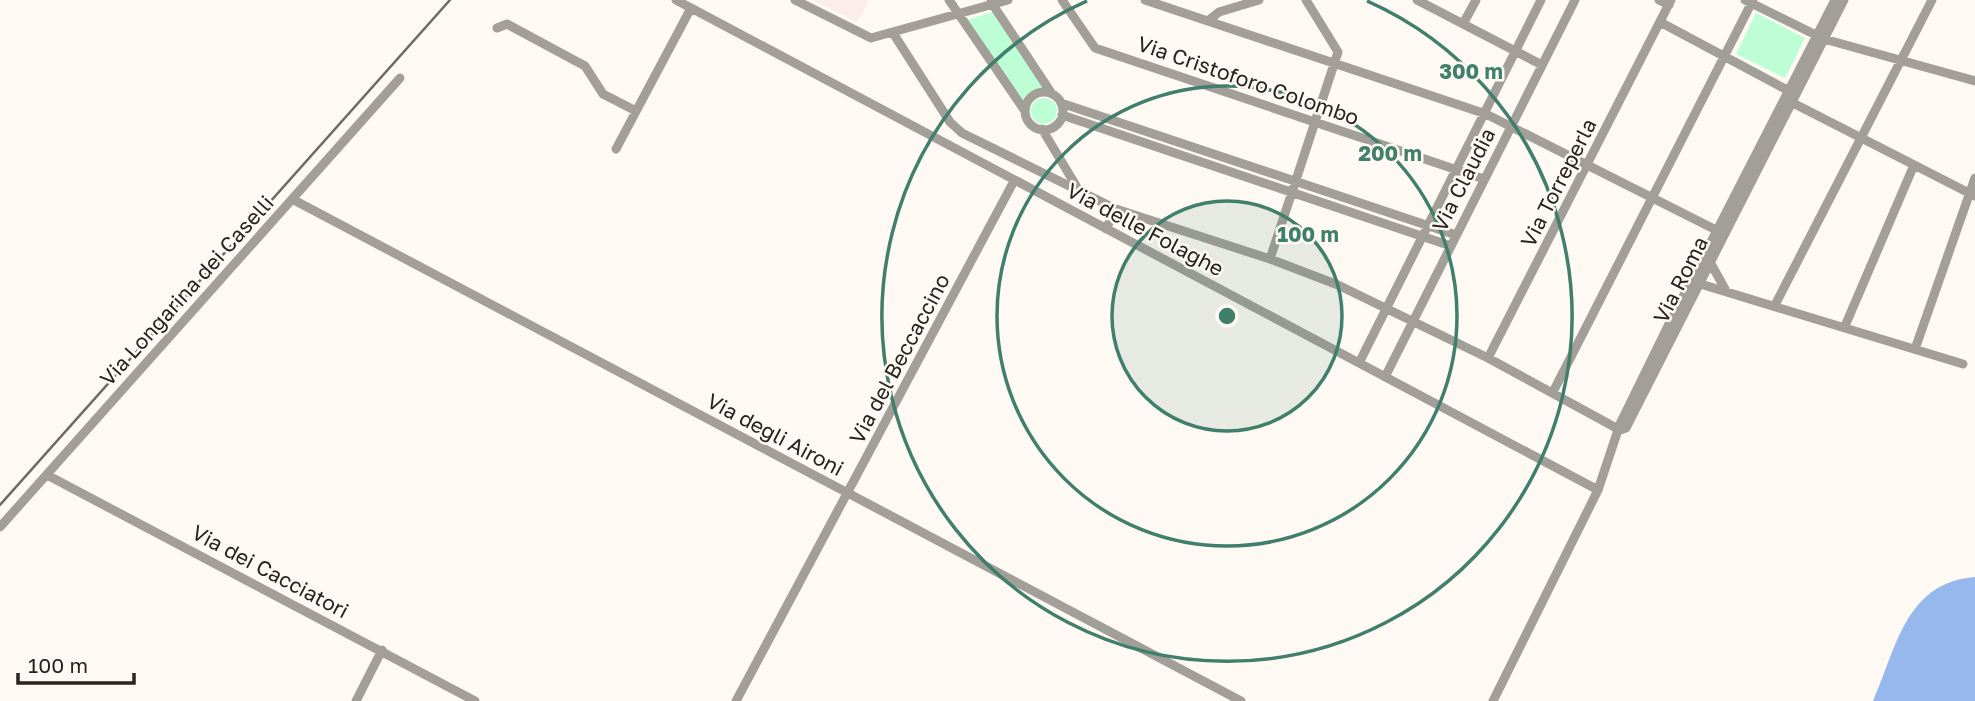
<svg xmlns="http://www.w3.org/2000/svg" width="1975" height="701" font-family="'Golos Text',sans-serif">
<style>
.education{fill:#fcecea}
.green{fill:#bdfed7}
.water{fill:#96b8ed}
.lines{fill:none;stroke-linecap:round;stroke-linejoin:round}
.minor{stroke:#a29f98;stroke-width:9}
.rail{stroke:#6e6a64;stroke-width:2.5}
.ring{fill:none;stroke:#407f6c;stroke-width:3.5}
.labels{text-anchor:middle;stroke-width:5;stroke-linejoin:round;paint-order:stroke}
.street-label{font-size:21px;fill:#27231e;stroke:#fefaf3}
.centre{fill:#407f6c;stroke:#fefaf3;stroke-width:3.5}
.ring-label{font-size:21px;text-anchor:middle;font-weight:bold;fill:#407f6c;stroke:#fefaf3;stroke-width:5;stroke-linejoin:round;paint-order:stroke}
</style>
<rect width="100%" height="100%" fill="#fefaf3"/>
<path class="education" d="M813,0H869L857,22Z"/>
<path class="green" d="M993,12L1043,88L1032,91L1024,102L967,20Z
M1756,13L1805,38L1785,78L1736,54Z
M1031 111a13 13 0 1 1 26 0a13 13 0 1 1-26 0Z"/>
<path class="water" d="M1975,577V701H1873C1896,650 1905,582 1975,577Z"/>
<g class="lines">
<path class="minor" d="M676,0L1598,490
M795,0L871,38L1008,0
M949,0L1025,111
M1062,0L1095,48L1484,179
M1145,0L1486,114L1724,234
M1417,0L1542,65
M1659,0L1669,5
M1745,0L1824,39L1975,81
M991,2L1052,94
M1209,20L1219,12L1259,0
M1660,22L1791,92
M1463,24L1476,0
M497,28L507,24L585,66L603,94L636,111
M893,33L950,122L962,133L1116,209L1270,259L1338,285L1488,358L1620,430
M1025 111a19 19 0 1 1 38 0a19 19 0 1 1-38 0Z
M1787,100L1975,196
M1061,103L1456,235
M1062,115L1451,246
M1042,129L1078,189
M616,149L691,8
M292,199L1241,701
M1106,229L1116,209
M1270,259L1338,52L1306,0
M1710,262L1725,289
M1694,282L1963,364
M1775,305L1932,0
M1845,326L1914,165
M1915,349L1975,178
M1488,358L1671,0
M1359,363L1541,0
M1385,377L1575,0
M1553,392L1753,0
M1620,430L1626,428L1844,0
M47,475L475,701
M0,527L400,78
M356,701L382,650
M736,701L1014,181
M1493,701L1598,490L1620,424L1669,324L1835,0"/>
<path class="rail" d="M0,505L450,0"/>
</g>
<circle cx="1227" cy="316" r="115" fill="#407f6c" fill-opacity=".12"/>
<g class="ring">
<circle cx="1227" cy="316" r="115"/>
<circle cx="1227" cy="316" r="230"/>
<path d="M1367 1A345 345 0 1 1 1087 1"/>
</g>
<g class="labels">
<g class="street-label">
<text transform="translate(1248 81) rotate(19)" y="7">Via Cristoforo Colombo</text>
<text transform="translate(1464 180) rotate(-63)" y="7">Via Claudia</text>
<text transform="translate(1559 183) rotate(-63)" y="7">Via Torreperla</text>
<text transform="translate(1145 230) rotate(28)" y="7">Via delle Folaghe</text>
<text transform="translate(1681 280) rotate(-63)" y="7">Via Roma</text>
<text transform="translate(187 291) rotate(-48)" y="7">Via Longarina dei Caselli</text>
<text transform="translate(900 359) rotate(-62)" y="7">Via del Beccaccino</text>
<text transform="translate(775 435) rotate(28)" y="7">Via degli Aironi</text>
<text transform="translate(270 572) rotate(28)" y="7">Via dei Cacciatori</text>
</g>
</g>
<circle cx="1227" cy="316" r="10" class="centre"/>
<g class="ring-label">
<text x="1471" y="79">300 m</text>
<text x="1390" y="161">200 m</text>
<text x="1308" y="242">100 m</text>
</g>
<path d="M18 673v10h116v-10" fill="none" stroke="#27231e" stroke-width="3.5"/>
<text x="28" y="673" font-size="21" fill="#27231e" stroke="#fefaf3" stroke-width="5" paint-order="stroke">100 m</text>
</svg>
